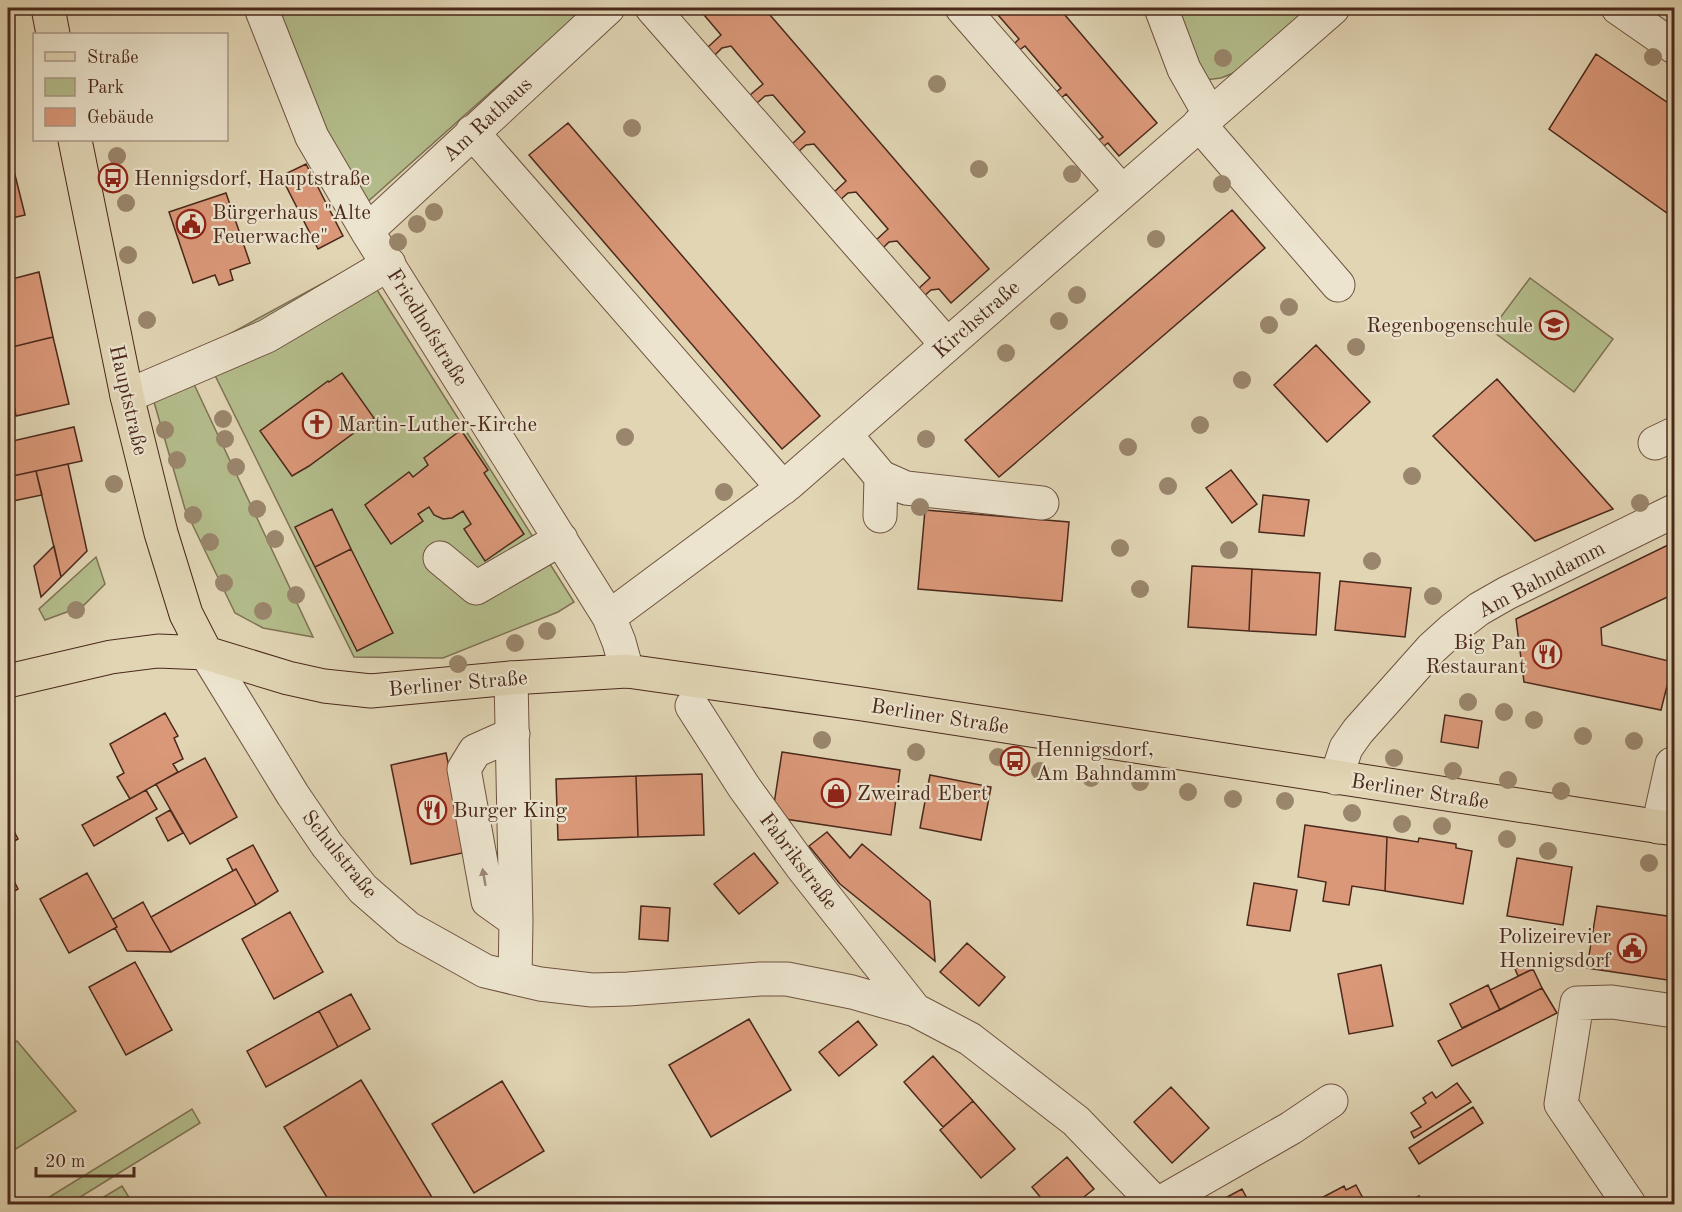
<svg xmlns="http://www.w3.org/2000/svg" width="1682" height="1212" viewBox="0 0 1682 1212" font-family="'Old Standard TT',serif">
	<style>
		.green { fill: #b4bd8c; stroke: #7f7254; stroke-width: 1.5 }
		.building { fill: #da9879; stroke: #4a281b; stroke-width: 1.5 }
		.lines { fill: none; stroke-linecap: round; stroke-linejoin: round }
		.minor-casing { stroke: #705341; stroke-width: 35 }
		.major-casing { stroke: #4a281b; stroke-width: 35 }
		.minor { stroke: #ece4ce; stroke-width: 33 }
		.major { stroke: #e1d5b4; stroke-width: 33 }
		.tree { fill: #9a866c }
		.oneway { fill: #9b8674 }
		.labels { text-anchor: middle; stroke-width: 4.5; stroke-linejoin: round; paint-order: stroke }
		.street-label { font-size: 21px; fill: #4a281b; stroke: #ece4ce }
		.poi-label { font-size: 21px; fill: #4a281b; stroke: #ece4ce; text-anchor: start }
	</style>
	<rect width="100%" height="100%" fill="#e1d5b4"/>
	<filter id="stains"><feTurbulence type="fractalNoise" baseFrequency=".00333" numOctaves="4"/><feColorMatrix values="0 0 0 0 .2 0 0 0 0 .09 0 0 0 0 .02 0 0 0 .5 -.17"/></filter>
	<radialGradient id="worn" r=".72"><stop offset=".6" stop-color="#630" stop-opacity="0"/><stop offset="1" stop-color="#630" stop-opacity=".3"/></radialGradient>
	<path class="green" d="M273 8H585L364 205 291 60Z
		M1168 8H1309L1236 72 1221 78 1205 80Z
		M360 263 574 602 558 612 443 658 354 657 202 349Z
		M1530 278 1613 339 1574 392 1491 330Z
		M192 380 313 637 263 628 235 613 185 509 154 402Z
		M96 557 105 584 83 606 45 620 39 609Z
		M17 1041 76 1111 8 1154V1047Z
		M192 1109 200 1123 69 1204H38Z
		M122 1186 133 1204H92Z"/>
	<path class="building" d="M701 8H764L989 269 951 303 939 289 931 290 923 297 917 290 930 278 897 241 889 242 882 249 875 241 888 229 856 192 848 193 840 200 833 193 846 181 814 144 806 145 798 152 792 144 805 132 773 95 765 96 757 103 750 95 763 84 731 46 722 48 715 55 708 47 721 35 699 9Z
		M992 8H1059L1157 123 1119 156 1108 143 1101 148 1096 142 1103 137 1066 94 1059 100 1054 94 1061 88 1025 46 1018 51 1013 45 1019 39Z
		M1596 54 1674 107V218L1549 129Z
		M568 123 820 416 782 449 529 155Z
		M306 164 343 236 318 249 281 176Z
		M14 171 25 215 8 219V172Z
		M226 193 250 263 230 270 233 280 219 285 215 275 193 283 169 212Z
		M1232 210 1265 248 999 477 965 440Z
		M39 272 53 337 8 348V280Z
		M53 337 69 404 16 416 8 376V348Z
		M1316 345 1370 402 1327 442 1274 385Z
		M342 373 374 418 309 466 292 476 260 431 328 381 329 382Z
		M1497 379 1613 509 1535 541 1433 436Z
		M74 427 82 461 8 477V442Z
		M461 430 488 470 484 473 524 534 485 561 464 529 471 524 463 511 452 518 443 519 434 515 429 507 418 514 423 521 391 544 365 505 409 472 413 477 428 465 424 458Z
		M68 464 87 551 61 577 36 471Z
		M1231 470 1257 504 1232 523 1206 488Z
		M36 471 42 495 8 502V477Z
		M1263 495 1309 500 1304 536 1259 532Z
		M332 509 351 549 315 567 295 527Z
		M925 510 1069 522 1062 601 918 589Z
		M1668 545 1674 557V594L1601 628 1602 645 1673 662 1661 710 1524 682 1516 619Z
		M54 546 61 577 41 597 34 566Z
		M351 549 393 633 357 651 315 567Z
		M1192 566 1252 569 1249 631 1188 627Z
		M1252 569 1320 573 1316 635 1249 631Z
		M1340 581 1411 588 1405 637 1335 630Z
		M165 713 178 736 174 738 183 759 173 764 178 772 130 799 117 777 124 773 110 744Z
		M1445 715 1482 721 1478 748 1441 742Z
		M782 752 900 770 891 835 772 817Z
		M446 753 467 852 411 864 391 765Z
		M205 758 237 817 190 844 156 784Z
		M702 774 704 835 638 837 636 776Z
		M930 775 991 787 981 840 920 828Z
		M636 776 638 837 558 840 556 779Z
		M146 790 157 809 94 846 82 825Z
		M170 810 183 833 168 841 156 818Z
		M8 820 18 839 8 845Z
		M1305 825 1387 837 1385 891 1352 886 1349 905 1323 901 1326 882 1298 877Z
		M827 832 850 858 862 844 930 901 935 961 840 884 809 846Z
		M1387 837 1418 842 1419 838 1456 844V848L1472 851 1463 904 1385 891Z
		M253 845 278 891 256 905 236 869 233 871 227 859Z
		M754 853 778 883 739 914 714 884Z
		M1517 858 1572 867 1563 925 1507 916Z
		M8 869 18 889 8 895Z
		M236 869 256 905 171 952 151 917Z
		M87 873 117 927 69 953 40 899Z
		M1254 883 1297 890 1290 931 1247 925Z
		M143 902 151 917 171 952 127 951 115 928 117 927 113 919Z
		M641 906 670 908 668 941 639 939Z
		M1597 906 1674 917V981L1587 968Z
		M290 912 323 972 274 999 242 939Z
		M967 943 1005 977 979 1006 940 972Z
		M1529 961 1533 969 1518 976 1515 969Z
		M135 962 172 1030 126 1055 89 987Z
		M1381 965 1393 1026 1349 1034 1338 974Z
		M1533 969 1542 988 1500 1010 1490 990Z
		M1488 985 1500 1010 1462 1028 1450 1004Z
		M1542 988 1557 1013 1452 1066 1438 1041Z
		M351 994 370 1029 338 1047 319 1011Z
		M319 1011 338 1047 266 1087 247 1051Z
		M749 1019 791 1090 711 1137 669 1065Z
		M858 1021 877 1045 839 1076 819 1052Z
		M933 1056 973 1101 943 1127 904 1082Z
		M361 1080 436 1204H331L284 1127Z
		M502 1081 544 1151 474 1193 432 1124Z
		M1457 1083 1471 1102 1414 1138 1411 1132 1421 1127 1411 1113 1426 1103 1423 1098 1432 1092 1436 1098Z
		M1171 1087 1209 1128 1172 1163 1134 1122Z
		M973 1101 1015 1149 981 1178 940 1130Z
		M1473 1107 1483 1123 1419 1164 1409 1148Z
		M1067 1157 1094 1189 1075 1204H1046L1032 1187Z
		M1356 1185 1366 1204H1310L1344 1186 1346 1190Z
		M1242 1189 1250 1204H1214Z
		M1419 1196 1424 1204H1402Z"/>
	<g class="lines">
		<g class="minor-casing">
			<path id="minor" d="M261 8 312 137 367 231 609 617 619 642 627 671
				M652 8 947 345
				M962 8 1122 192
				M1161 8 1184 69 1210 115
				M1618 8 1674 47
				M1199 124 1338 285
				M472 132 783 488
				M367 231 608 8
				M127 396 267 336 389 264
				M845 434 881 477 880 516
				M1655 443 1674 434
				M881 477 906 488 1042 503
				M440 558 476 588 561 539
				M609 617 788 484 1333 8
				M206 653 293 795 327 845 363 889 408 928 485 971 540 984 592 990 628 989 760 979H787L852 992 915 1010 970 1039 1076 1121 1156 1204
				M511 678 516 921 515 978
				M692 706 744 787 802 867 915 1010
				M513 734 475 751 464 769 488 901 516 921
				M1336 778 1346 748 1358 731 1432 648 1453 629 1479 609 1507 593 1674 511
				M1658 827 1672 764H1674
				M1158 1204 1291 1128 1331 1101
				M1629 1204 1561 1104 1577 1003 1612 1002 1674 1011"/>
		</g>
		<g class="major-casing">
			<path id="major" d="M48 8 53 34
				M75 140 127 396 161 533 186 614 206 653
				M8 681 111 657 158 651 206 653 288 678 324 686 371 691 511 678 627 671 862 704 1674 829"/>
		</g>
		<use href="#minor" class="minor"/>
		<use href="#major" class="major"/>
	</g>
	<g class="tree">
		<circle cx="1653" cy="57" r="9"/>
		<circle cx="1223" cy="58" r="9"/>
		<circle cx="937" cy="84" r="9"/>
		<circle cx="632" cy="128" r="9"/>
		<circle cx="117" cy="156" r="9"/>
		<circle cx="979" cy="169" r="9"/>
		<circle cx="1072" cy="174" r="9"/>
		<circle cx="1222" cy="184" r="9"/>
		<circle cx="126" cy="203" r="9"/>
		<circle cx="434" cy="212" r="9"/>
		<circle cx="417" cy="224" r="9"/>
		<circle cx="1156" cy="239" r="9"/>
		<circle cx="398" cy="242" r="9"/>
		<circle cx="128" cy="255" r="9"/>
		<circle cx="1077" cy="295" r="9"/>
		<circle cx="1289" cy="307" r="9"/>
		<circle cx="147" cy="320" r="9"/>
		<circle cx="1059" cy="321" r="9"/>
		<circle cx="1269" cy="325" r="9"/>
		<circle cx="1356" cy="347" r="9"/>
		<circle cx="1006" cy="353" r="9"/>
		<circle cx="1242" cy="380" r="9"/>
		<circle cx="223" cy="419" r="9"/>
		<circle cx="1200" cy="425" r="9"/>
		<circle cx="165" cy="430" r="9"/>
		<circle cx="625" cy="437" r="9"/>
		<circle cx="225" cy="439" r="9"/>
		<circle cx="926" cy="439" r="9"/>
		<circle cx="1128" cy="447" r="9"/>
		<circle cx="177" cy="460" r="9"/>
		<circle cx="236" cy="467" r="9"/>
		<circle cx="1412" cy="476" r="9"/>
		<circle cx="114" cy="484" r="9"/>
		<circle cx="1168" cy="486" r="9"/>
		<circle cx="724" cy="492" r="9"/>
		<circle cx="1640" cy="503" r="9"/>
		<circle cx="920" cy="507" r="9"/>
		<circle cx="257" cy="509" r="9"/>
		<circle cx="193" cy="515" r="9"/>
		<circle cx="275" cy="539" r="9"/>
		<circle cx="210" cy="542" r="9"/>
		<circle cx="1120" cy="548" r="9"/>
		<circle cx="1229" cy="550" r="9"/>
		<circle cx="1372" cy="561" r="9"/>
		<circle cx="224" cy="583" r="9"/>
		<circle cx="1140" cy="589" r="9"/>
		<circle cx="296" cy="595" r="9"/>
		<circle cx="1433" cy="596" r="9"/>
		<circle cx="76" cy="610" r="9"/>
		<circle cx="263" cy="611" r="9"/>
		<circle cx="547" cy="631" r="9"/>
		<circle cx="515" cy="643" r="9"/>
		<circle cx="458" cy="664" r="9"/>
		<circle cx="1468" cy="702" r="9"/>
		<circle cx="1504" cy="712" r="9"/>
		<circle cx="1534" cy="720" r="9"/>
		<circle cx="1583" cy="736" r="9"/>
		<circle cx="822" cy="740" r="9"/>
		<circle cx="1634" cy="741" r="9"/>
		<circle cx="916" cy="752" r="9"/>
		<circle cx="998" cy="757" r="9"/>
		<circle cx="1394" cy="758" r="9"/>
		<circle cx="1040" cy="771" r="9"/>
		<circle cx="1453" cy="771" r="9"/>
		<circle cx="1091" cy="778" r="9"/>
		<circle cx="1508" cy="780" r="9"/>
		<circle cx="1140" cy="782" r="9"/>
		<circle cx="1561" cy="791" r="9"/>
		<circle cx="1188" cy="792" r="9"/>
		<circle cx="1233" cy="799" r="9"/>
		<circle cx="1285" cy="801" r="9"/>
		<circle cx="1352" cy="813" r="9"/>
		<circle cx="1402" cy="824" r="9"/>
		<circle cx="1442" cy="826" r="9"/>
		<circle cx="1507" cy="839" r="9"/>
		<circle cx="1548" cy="851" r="9"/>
		<circle cx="1649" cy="863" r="9"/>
	</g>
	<defs><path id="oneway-solid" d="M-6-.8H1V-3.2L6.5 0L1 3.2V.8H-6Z" transform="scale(1.5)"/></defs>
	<use class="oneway" href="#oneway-solid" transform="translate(484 877) rotate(-100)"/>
	<defs>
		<g id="bus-ring" transform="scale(1.5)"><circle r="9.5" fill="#ece4ce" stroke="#8f2418" stroke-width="1.5"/><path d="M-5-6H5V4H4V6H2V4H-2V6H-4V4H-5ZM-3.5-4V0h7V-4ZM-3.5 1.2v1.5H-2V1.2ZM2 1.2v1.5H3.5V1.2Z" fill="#8f2418"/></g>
		<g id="civic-ring" transform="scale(1.5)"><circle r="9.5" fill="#ece4ce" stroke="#8f2418" stroke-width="1.5"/><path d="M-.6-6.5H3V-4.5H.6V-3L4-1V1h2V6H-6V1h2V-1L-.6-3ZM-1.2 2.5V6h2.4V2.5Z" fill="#8f2418"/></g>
		<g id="school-ring" transform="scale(1.5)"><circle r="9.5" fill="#ece4ce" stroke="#8f2418" stroke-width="1.5"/><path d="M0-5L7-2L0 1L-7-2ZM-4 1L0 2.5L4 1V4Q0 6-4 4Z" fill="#8f2418"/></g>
		<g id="church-ring" transform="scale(1.5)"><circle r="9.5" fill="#ece4ce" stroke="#8f2418" stroke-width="1.5"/><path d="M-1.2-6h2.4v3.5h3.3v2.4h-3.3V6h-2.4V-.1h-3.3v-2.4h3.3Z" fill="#8f2418"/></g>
		<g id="restaurant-ring" transform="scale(1.5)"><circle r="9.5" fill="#ece4ce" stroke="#8f2418" stroke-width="1.5"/><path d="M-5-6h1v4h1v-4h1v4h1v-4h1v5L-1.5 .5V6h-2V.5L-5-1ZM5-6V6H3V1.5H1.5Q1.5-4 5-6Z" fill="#8f2418"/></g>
		<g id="shop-ring" transform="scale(1.5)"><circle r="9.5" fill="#ece4ce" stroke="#8f2418" stroke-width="1.5"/><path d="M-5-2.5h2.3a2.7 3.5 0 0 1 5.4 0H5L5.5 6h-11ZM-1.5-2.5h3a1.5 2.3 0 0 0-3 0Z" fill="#8f2418"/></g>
	</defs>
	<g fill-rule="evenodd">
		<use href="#bus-ring" x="113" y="178"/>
		<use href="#civic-ring" x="191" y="224"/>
		<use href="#school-ring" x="1554" y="325"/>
		<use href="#church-ring" x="317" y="424"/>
		<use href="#restaurant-ring" x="1547" y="654"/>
		<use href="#bus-ring" x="1015" y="761"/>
		<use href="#shop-ring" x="836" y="793"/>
		<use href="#restaurant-ring" x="432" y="810"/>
		<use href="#civic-ring" x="1632" y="948"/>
	</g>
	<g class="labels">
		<g class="street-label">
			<text transform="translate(487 119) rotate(-43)" y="7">Am Rathaus</text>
			<text transform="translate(976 319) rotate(-41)" y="7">Kirchstraße</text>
			<text transform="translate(428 327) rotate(58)" y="7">Friedhofstraße</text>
			<text transform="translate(129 400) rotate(77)" y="7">Hauptstraße</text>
			<text transform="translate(1541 579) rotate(-28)" y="7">Am Bahndamm</text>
			<text transform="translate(458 683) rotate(-5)" y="7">Berliner Straße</text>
			<text transform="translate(940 716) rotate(9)" y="7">Berliner Straße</text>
			<text transform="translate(1420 791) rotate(9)" y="7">Berliner Straße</text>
			<text transform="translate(340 854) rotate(51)" y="7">Schulstraße</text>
			<text transform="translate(799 861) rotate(53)" y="7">Fabrikstraße</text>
		</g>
		<g class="poi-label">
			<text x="134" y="185">Hennigsdorf, Hauptstraße</text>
			<text x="212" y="219">Bürgerhaus "Alte<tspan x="212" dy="24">Feuerwache"</tspan></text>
			<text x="1533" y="332" text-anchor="end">Regenbogenschule</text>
			<text x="338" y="431">Martin-Luther-Kirche</text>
			<text x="1526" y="649" text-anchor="end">Big Pan<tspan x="1526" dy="24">Restaurant</tspan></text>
			<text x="1036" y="756">Hennigsdorf,<tspan x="1036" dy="24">Am Bahndamm</tspan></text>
			<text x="857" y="800">Zweirad Ebert</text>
			<text x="453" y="817">Burger King</text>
			<text x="1611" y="943" text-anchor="end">Polizeirevier<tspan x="1611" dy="24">Hennigsdorf</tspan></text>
		</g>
	</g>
	<rect width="1682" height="1212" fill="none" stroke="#e1d5b4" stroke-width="30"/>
	<rect x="9" y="9" width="1664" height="1194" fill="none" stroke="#4a281b" stroke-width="3"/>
	<rect x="15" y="15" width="1652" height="1182" fill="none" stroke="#4a281b" stroke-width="1.5"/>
	<rect x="33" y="33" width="195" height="108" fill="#ece4ce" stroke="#ab9986" stroke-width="1.5"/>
	<rect x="45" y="52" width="30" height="9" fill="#e1d5b4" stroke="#ab9986" stroke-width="1.5"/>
	<text x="87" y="63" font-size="18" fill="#4a281b">Straße</text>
	<rect x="45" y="78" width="30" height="18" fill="#b4bd8c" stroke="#ab9986" stroke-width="1.5"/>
	<text x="87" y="93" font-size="18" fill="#4a281b">Park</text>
	<rect x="45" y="108" width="30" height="18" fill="#da9879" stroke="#ab9986" stroke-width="1.5"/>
	<text x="87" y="123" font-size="18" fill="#4a281b">Gebäude</text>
	<path d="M36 1167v9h98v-9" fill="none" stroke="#4a281b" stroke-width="3"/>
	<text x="45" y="1167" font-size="18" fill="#4a281b" stroke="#ece4ce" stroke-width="4.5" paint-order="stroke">20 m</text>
	<rect width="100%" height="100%" filter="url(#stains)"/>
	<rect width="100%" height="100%" fill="url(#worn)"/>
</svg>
